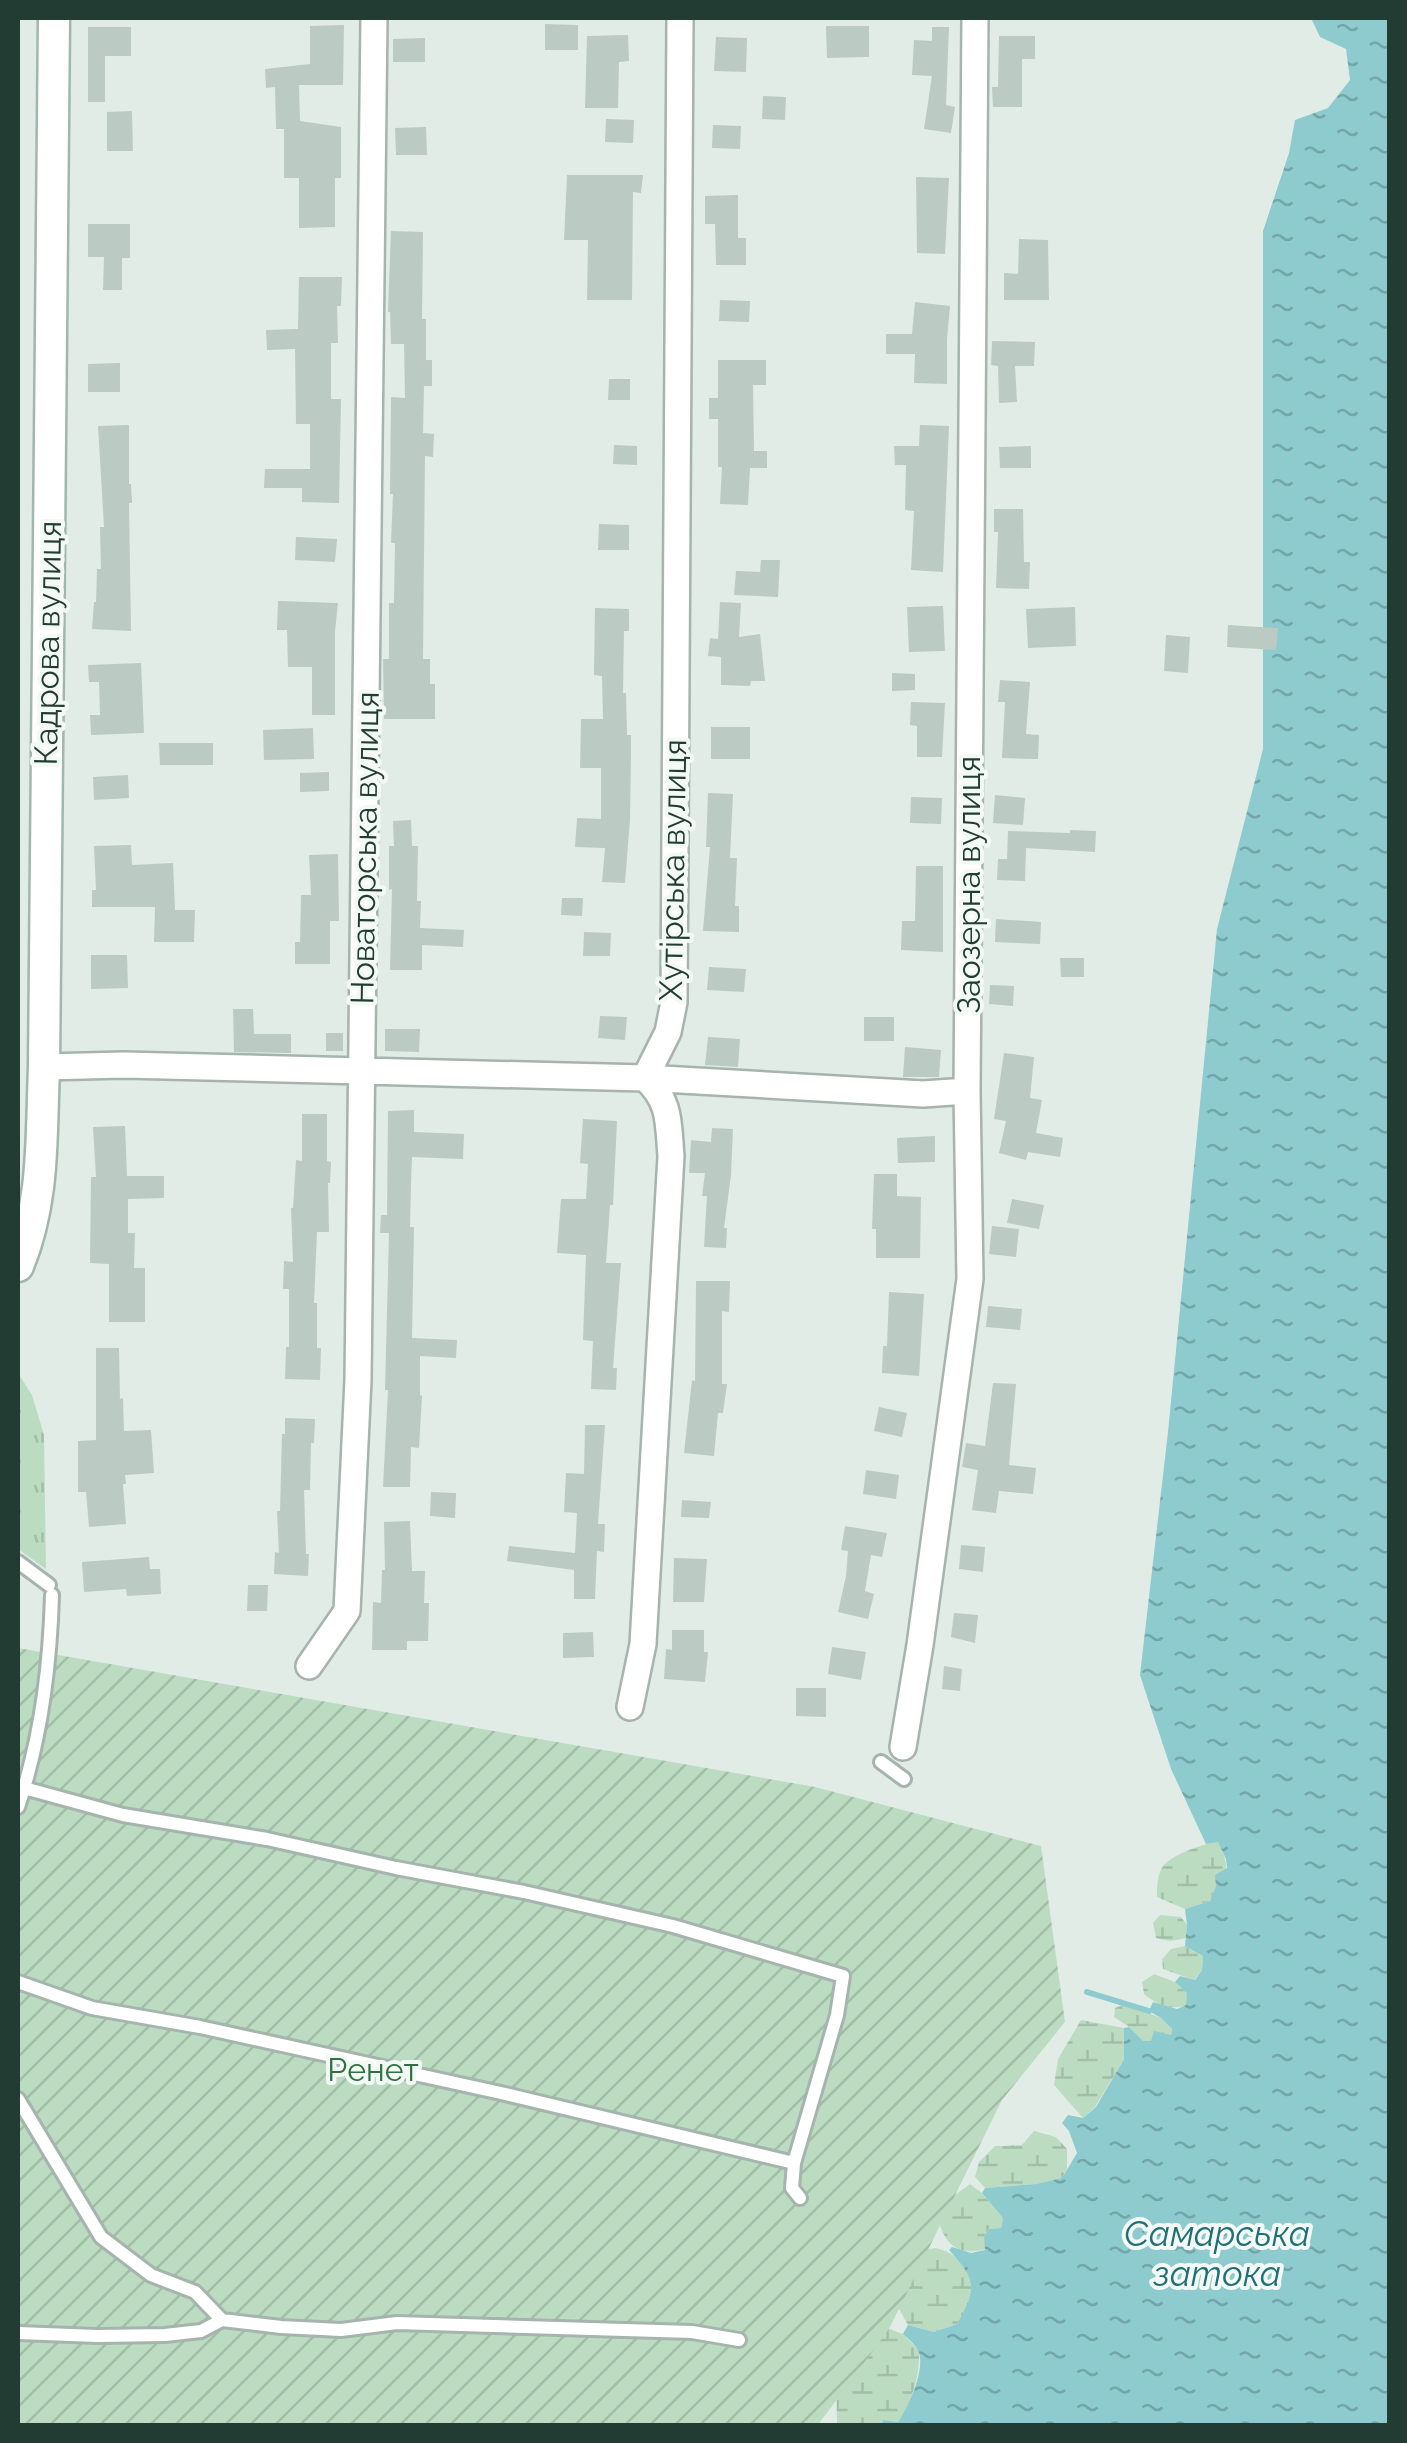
<svg xmlns="http://www.w3.org/2000/svg" width="1407" height="2443" viewBox="0 0 1407 2443" font-family="Raleway,sans-serif">
	<style>
		.grass { fill: url(#grass-tufts) }
		.wetland { fill: url(#wetland-marsh) }
		.garden { fill: url(#garden-furrows) }
		.water { fill: url(#water-ripples) }
		.lines { fill: none; stroke-linecap: round; stroke-linejoin: round }
		.stream { stroke: #8dcbcf; stroke-width: 6 }
		.building { fill: #bbcac2 }
		.lane-casing { stroke: #a5b4ad; stroke-width: 18 }
		.street-casing { stroke: #a5b4ad; stroke-width: 30 }
		.secondary-casing { stroke: #a1b7ad; stroke-width: 35 }
		.lane { stroke: #fff; stroke-width: 12 }
		.street { stroke: #fff; stroke-width: 25 }
		.secondary { stroke: #fff; stroke-width: 30 }
		.labels { text-anchor: middle; stroke-width: 8; stroke-linejoin: round; paint-order: stroke }
		.street-label { font-size: 32px; fill: #233c33; stroke: #f3f9f5 }
		.park-label { font-size: 32px; fill: #2f7242; stroke: #f3f9f5 }
		.water-label { font-size: 35px; font-style: italic; fill: #1f7076; stroke: #f3f9f5 }
	</style>
	<defs>
		<pattern id="grass-tufts" width="24" height="20" patternUnits="userSpaceOnUse" patternTransform="scale(2.5)"><rect width="24" height="20" fill="#bcdcc2"/><path d="M3 7l-1-3M5 7V3M7 7l1-3M15 17l-1-3M17 17v-4M19 17l1-3" fill="none" stroke="#a1bea7"/></pattern>
		<pattern id="wetland-marsh" width="20" height="14" patternUnits="userSpaceOnUse" patternTransform="scale(2.5)"><rect width="20" height="14" fill="#bcdcc2"/><path d="M1 5h8M5 5V1M11 12h8M15 12V8" fill="none" stroke="#a1bea7"/></pattern>
		<pattern id="garden-furrows" width="10" height="10" patternUnits="userSpaceOnUse" patternTransform="scale(2.5)"><rect width="10" height="10" fill="#bcdcc2"/><path d="M-1 1l2-2M0 10L10 0M9 11l2-2" fill="none" stroke="#a1bea7"/></pattern>
		<pattern id="water-ripples" width="26" height="14" patternUnits="userSpaceOnUse" patternTransform="scale(2.5)"><rect width="26" height="14" fill="#8dcbcf"/><path d="M2 4q2-2 4 0t4 0M15 11q2-2 4 0t4 0" fill="none" stroke="#73a6a9"/></pattern>
	</defs>
	<rect width="100%" height="100%" fill="#e2ece7"/>
	<path class="grass" d="M18 1373 32 1395 44 1435 46 1569 18 1549Z"/>
	<path class="wetland" d="M1218 1841C1234 1875 1223 1870 1210 1901L1185 1909 1157 1897C1157 1887 1157 1873 1164 1865 1173 1854 1204 1844 1218 1841Z
		M1160 1915 1181 1917 1187 1925 1186 1938 1170 1941 1156 1938 1153 1923Z
		M1185 1946 1203 1956 1202 1970 1194 1980 1163 1969 1162 1959 1171 1949Z
		M1154 1974 1175 1982 1188 1993 1186 2005C1172 2011 1156 2004 1144 1994L1142 1982Z
		M1126 2004 1161 2018 1172 2029 1171 2035 1151 2041H1142L1129 2027 1114 2017 1115 2008Z
		M1081 2020 1124 2028V2059L1095 2107 1083 2118 1054 2085 1058 2059Z
		M1034 2131 1056 2137 1067 2149V2169L1062 2178 1036 2184 985 2188 975 2177 979 2162 995 2146 1022 2145Z
		M970 2184 982 2193 1003 2218 1001 2228 989 2229 984 2237 986 2249C958 2256 946 2246 938 2220L948 2200Z
		M935 2248C958 2252 973 2271 972 2295 971 2305 962 2316 957 2324L934 2332 908 2325 893 2298 915 2251Z
		M874 2323 903 2334 919 2351C920 2377 912 2401 898 2422L883 2420 880 2425H837L836 2363Z"/>
	<path class="garden" d="M18 1648 815 1787 1041 1846 1065 2022 1002 2100 889 2329 818 2425H18Z"/>
	<path class="water" d="M1311 18H1389V2425L880 2426 883 2420 898 2422C908 2407 925 2371 919 2353 917 2346 908 2339 903 2334L908 2325 934 2332 957 2324C977 2289 977 2280 949 2250L952 2247 971 2253 985 2250 984 2237 989 2229 1001 2228 1003 2218 982 2193 985 2188 1036 2184 1062 2178 1077 2153 1069 2131 1062 2123 1068 2115 1083 2118 1096 2107 1124 2059V2028L1129 2027 1143 2041H1151L1154 2031 1171 2035 1172 2029 1161 2018 1149 2011 1153 2002 1177 2009 1186 2005 1187 1993 1175 1982 1180 1976 1195 1980 1202 1970 1203 1956 1185 1946 1187 1925 1185 1909 1210 1901 1216 1886 1215 1875 1227 1868 1226 1859 1218 1842 1206 1844 1171 1769 1140 1675 1168 1432 1217 929 1263 749V231L1289 153 1295 120 1328 108 1350 80 1346 49 1320 37Z"/>
	<g class="lines">
		<path class="stream" d="M1087 1992 1149 2011"/>
	</g>
	<path class="building" d="M545 24 578 25V50H545Z
		M344 25 343 85H299L300 121 341 127V178H335V227L299 228V178H284V129H276L275 87 266 88 265 69 310 64V26Z
		M826 26H869V57L827 58Z
		M88 27H131V56H105V102H88Z
		M932 27H949L946 105 955 107 951 133 924 129 932 76 912 75 914 40 932 41Z
		M628 35 629 61 619 62 618 108H585L587 36Z
		M999 36H1035V59H1022V107H993L992 87H998Z
		M716 37 747 38 746 72 714 71Z
		M425 38V62H393V39Z
		M763 96 786 97 785 120 762 119Z
		M132 111 133 151H107V112Z
		M606 119 634 120 633 143 605 142Z
		M713 125 741 126 740 149 712 148Z
		M426 127 427 155H396L395 128Z
		M567 175H643L641 193 633 192 632 300H587L588 240H564Z
		M916 177 949 178 945 254 917 253Z
		M738 195V238H746V265H716L715 224H705V196Z
		M88 224H130V258H122V290H103L104 257H88Z
		M391 231 423 232 422 319H426V360H432V386H424L423 433 434 434 433 457 425 456 423 659H430V684H435V719H384L383 659H389V603H394L395 543H391L393 494H390L391 397 405 398 404 344H391L390 312H388Z
		M1019 239 1048 240 1049 300H1004V273L1018 274Z
		M299 277H342L341 306H337L338 343H331V399H341L339 503 302 502V488H264L265 469H310V424H296L295 349 267 350 266 330 298 329Z
		M720 300 750 301 749 322 719 321Z
		M915 302 950 306 947 339V384L914 383 915 354H886V334H912Z
		M992 341 1035 342 1034 366H1015L1017 402 999 403 998 366 991 365Z
		M718 360H766V385H753L754 451H767V468H750L748 505 720 504 722 467H718V419H709V398H718Z
		M120 363V392H88V364Z
		M609 379H630V400H608Z
		M129 425V484H131L132 503H129L131 631 92 629 94 602H96L97 569H101L100 527H104L98 426Z
		M920 425 949 426 943 572 911 570 914 511 905 510 906 465H895L894 446H919Z
		M614 445 637 446V465L613 464Z
		M1031 446V468H1000L999 447Z
		M994 509H1023L1024 562H1030L1029 589 996 588 998 532H994Z
		M599 524 629 525V550H598Z
		M296 537 337 539 335 562 295 560Z
		M761 560H780L778 597 734 595 736 571 760 572Z
		M278 601 338 603 335 631V715H312V667H288L287 630H277Z
		M720 602 741 603 739 637 760 634 765 681H751L750 686 721 685V657L708 656 710 638 718 639Z
		M943 606 945 651 909 652 907 607Z
		M1075 607 1076 646 1028 648 1026 609Z
		M595 608 629 609V631H624L623 693H626L627 735H631V757L630 820 625 883 602 882 605 848 575 847 577 818 601 819V768H580L581 719H603L602 676 594 675Z
		M1228 625 1278 628 1276 650 1227 647Z
		M1166 635 1190 637 1188 673 1164 671Z
		M141 663 144 733 91 735 90 715H100L99 682H89L88 665Z
		M892 673 915 674V690L892 691Z
		M1000 680 1030 682 1026 734 1039 735 1038 759 1002 758 1005 702H998Z
		M911 702 945 703 942 757H917V726L910 725Z
		M711 727H750V759H711Z
		M313 728 314 759 264 760 263 730Z
		M159 743H213V765H160Z
		M329 772V791L300 792V773Z
		M128 775 129 798 94 800 93 777Z
		M708 793 733 794 730 858H737L735 906H739V932L703 931 710 847H706Z
		M995 795 1025 798 1023 825 993 823Z
		M911 797 942 798 941 824 910 823Z
		M411 820 412 846H418L417 901H421L420 928 464 930 463 947 422 945V970H390L392 889 389 890V846H394L393 821Z
		M1070 830 1096 831 1095 852 1026 848 1025 881 997 880 998 859H1007L1008 831 1070 833Z
		M131 845 132 865 173 863 175 910H195L194 942H154L155 907H92V890H96L94 846Z
		M338 854 339 921H330V964H295V942H300L301 895H311L309 855Z
		M916 866H943V952L901 950 902 921H915Z
		M562 898H583L582 916 561 915Z
		M996 919 1041 922 1040 944 995 942Z
		M584 932 611 933 610 956H583Z
		M91 955H127L128 988 91 989Z
		M1060 958H1084V977H1061Z
		M709 967 746 969 744 992 707 990Z
		M990 985 1014 986 1013 1006 989 1004Z
		M233 1009H253L254 1034H291V1053L234 1052Z
		M600 1016 627 1017 625 1040 598 1038Z
		M864 1017H894V1041H864Z
		M385 1029H420L419 1052 385 1051Z
		M326 1033H343V1051H326Z
		M708 1037 740 1039 738 1067 705 1065Z
		M905 1047 941 1050 939 1077H903Z
		M1004 1053 1034 1057 1030 1098 1042 1100 1036 1133 1063 1138 1060 1157 1028 1152 1026 1160 999 1153 1006 1121 994 1119Z
		M414 1110V1132L464 1134 463 1159 412 1157 411 1184 410 1227H414L412 1338 457 1340 456 1358 420 1356V1395L422 1396 419 1448 411 1447 410 1487H383L388 1390H385L389 1233H380L381 1215H387L388 1111Z
		M302 1114H327V1161L331 1162 330 1183H328L329 1232H317L314 1303H317V1348H321L320 1380 285 1379 286 1347H289V1289H283L284 1261 293 1262 291 1208H293L296 1160 302 1161Z
		M583 1119 617 1121 613 1205H610L606 1263H621L613 1368H617L616 1390 591 1389 593 1341 583 1340 586 1255 557 1253 561 1199H586L588 1164 580 1163Z
		M125 1126 127 1176H164V1198L128 1199V1233H135L134 1268H145V1322H109V1264L90 1263 91 1177H96L93 1127Z
		M712 1128 733 1129 731 1175 724 1228H727L726 1248 704 1247 707 1196H702L705 1173H689L691 1140 711 1142Z
		M935 1136V1162L898 1163 897 1138Z
		M874 1174H897V1196L921 1197 920 1258H876V1229H872Z
		M1012 1199 1044 1205 1039 1229 1007 1223Z
		M992 1226 1019 1229 1016 1257 989 1254Z
		M696 1281H730L729 1312 722 1311V1384H727L723 1413H718L714 1456 684 1453 692 1380 695 1381Z
		M889 1292 924 1294 919 1376 882 1373 883 1346H887Z
		M988 1306 1022 1309 1020 1330 986 1327Z
		M96 1348H119L120 1399 123 1398 124 1431 151 1430 154 1473 125 1475 126 1484H123L126 1524 89 1527 86 1492H78V1441L96 1440Z
		M993 1383 1016 1384 1009 1465 1036 1468 1033 1494 999 1491 996 1513 972 1510 978 1470 962 1467 966 1443 985 1446Z
		M879 1407 907 1413 902 1437 874 1431Z
		M285 1418 315 1419 314 1443H311L310 1490H304L306 1554H309L308 1576 274 1574 275 1552 279 1553 277 1511H280L282 1434H285Z
		M585 1425H605L598 1524H605L604 1552 597 1551 595 1599H574V1570L507 1561 509 1546 575 1553 577 1513 564 1512 566 1473 584 1474Z
		M866 1470 899 1475 896 1499 863 1494Z
		M431 1492 456 1493 455 1518 430 1516Z
		M682 1500 711 1502 709 1518 681 1517Z
		M410 1521 412 1571H425L424 1603H429L428 1641H407V1650H372L373 1602 381 1603 382 1570H385L384 1522Z
		M845 1526 887 1533 882 1557 871 1555 865 1591 874 1594 868 1619 838 1612 846 1576 848 1551 841 1550Z
		M961 1545 985 1547 983 1572 959 1569Z
		M149 1557 150 1569H160L161 1594 127 1596 126 1589 84 1592 82 1562Z
		M674 1558 707 1559 704 1602H673Z
		M248 1585H268L267 1611H247Z
		M954 1613 978 1615 975 1643 951 1637Z
		M672 1630H704V1652H708L705 1682 664 1679 666 1649 672 1650Z
		M593 1632 594 1657 563 1658V1633Z
		M832 1647 866 1652 861 1680 828 1674Z
		M944 1666 962 1669 960 1691 942 1689Z
		M796 1688H826V1717L796 1716Z"/>
	<g class="lines">
		<g class="lane-casing">
			<path id="lane" d="M18 1562 49 1585
				M881 1762 904 1779
				M24 1788 123 1815 267 1839 396 1868 524 1892 673 1926 843 1976 837 2015 794 2163 792 2188 800 2198
				M18 1807C41 1739 50 1667 52 1595
				M18 1982 92 2008 200 2027 501 2093 794 2163
				M18 2099 101 2237 151 2275 195 2292 222 2320 281 2327 341 2330 397 2323 692 2332 739 2340
				M18 2333 97 2336 165 2335 201 2331 222 2320"/>
		</g>
		<g class="street-casing">
			<path id="street" d="M44 1067 124 1065 645 1078 923 1094 967 1091
				M309 1666 347 1611 358 1380 374 18
				M630 1707 643 1644 671 1156C668 1122 671 1102 645 1078L668 1032 674 1002 680 18
				M903 1747 920 1645 970 1279 967 1091 975 18"/>
		</g>
		<g class="secondary-casing">
			<path id="secondary" d="M18 1266C45 1201 41 1136 44 1067L54 18"/>
		</g>
		<use href="#lane" class="lane"/>
		<use href="#street" class="street"/>
		<use href="#secondary" class="secondary"/>
	</g>
	<g class="labels">
		<g class="street-label">
			<text transform="translate(48 643) rotate(-89)" y="11">Кадрова вулиця</text>
			<text transform="translate(365 848) rotate(-89)" y="11">Новаторська вулиця</text>
			<text transform="translate(673 870) rotate(-89)" y="11">Хутірська вулиця</text>
			<text transform="translate(969 885) rotate(-90)" y="11">Заозерна вулиця</text>
		</g>
		<g class="park-label">
			<text x="373" y="2081">Ренет</text>
		</g>
		<g class="water-label">
			<text x="1217" y="2246">Самарська<tspan x="1217" dy="40">затока</tspan></text>
		</g>
	</g>
	<rect width="1407" height="2443" fill="none" stroke="#233c33" stroke-width="40"/>
</svg>
